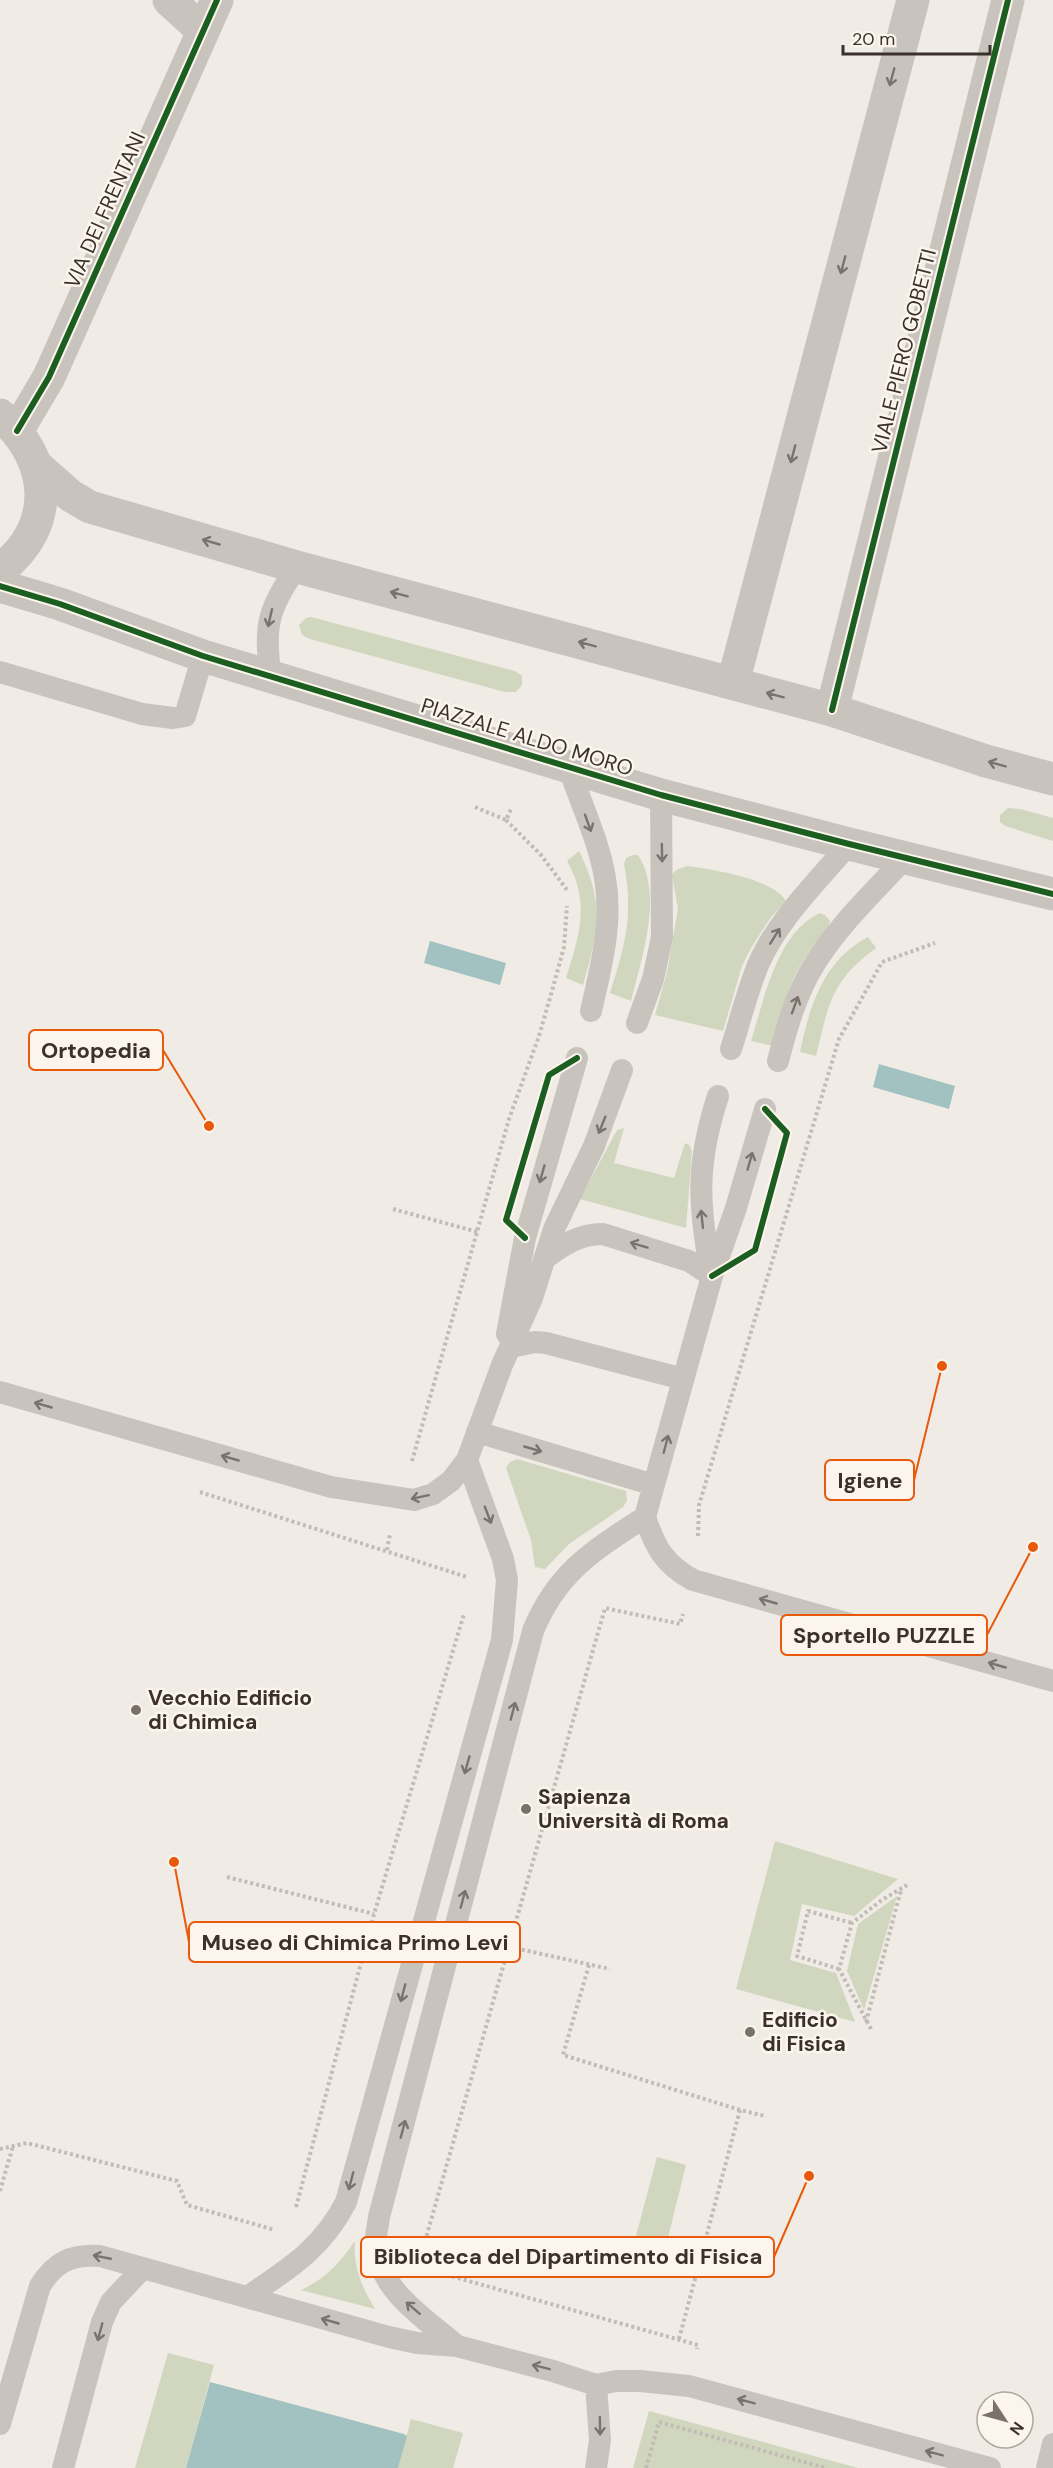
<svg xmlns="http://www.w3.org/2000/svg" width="1053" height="2468" viewBox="0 0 1053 2468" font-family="'DM Sans',sans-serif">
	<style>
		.green { fill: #d1d6bf }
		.water { fill: #a1c2c1 }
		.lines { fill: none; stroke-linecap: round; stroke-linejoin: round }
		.path { stroke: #c2bbb6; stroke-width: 4; stroke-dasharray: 3 3; stroke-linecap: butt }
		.service { stroke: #c9c3be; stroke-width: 22 }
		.minor { stroke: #c9c3be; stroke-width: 33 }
		.cycleway-casing { stroke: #fbf5ee; stroke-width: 10 }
		.cycleway { stroke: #1b5e20; stroke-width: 6 }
		.oneway { stroke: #7b726d }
		.poi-dot { fill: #7a716c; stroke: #fbf5ee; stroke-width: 2 }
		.labels { text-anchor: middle; stroke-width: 5; stroke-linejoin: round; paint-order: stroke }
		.street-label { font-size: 21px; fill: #3b302b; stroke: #fbf5ee }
		.poi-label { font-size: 21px; font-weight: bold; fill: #3b302b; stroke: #fbf5ee; text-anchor: start }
		.leader { fill: none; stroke: #e8590c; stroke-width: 2 }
		.callout-dot { fill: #e8590c; stroke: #fbf5ee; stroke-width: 2 }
		.callout { fill: #fbf5ee; stroke: #e8590c; stroke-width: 2 }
		.callout-label { font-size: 22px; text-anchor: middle; font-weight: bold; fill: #3b302b }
	</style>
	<rect width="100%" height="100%" fill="#f0ebe5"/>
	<path class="green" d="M311 617 515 671 522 676V685L516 692H505L310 639 302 635 299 625 306 618Z
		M1008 808 1020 809 1053 818V841L1005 826 1000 822V815Z
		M579 851C605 905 599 929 583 985L566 978C579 936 591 903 567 861Z
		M633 855H638C664 894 641 960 631 1001L610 993C625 945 634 916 624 864L626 858Z
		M687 866C711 869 774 879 786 901L771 917 751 948 742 966 723 1031 655 1015 667 972 678 909 672 875 676 870Z
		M820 913 825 915 830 921 828 928C792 969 786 993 774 1046L751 1041C764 1000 777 932 820 913Z
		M868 937 876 948C830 982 829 1004 816 1056L800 1052C810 1005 823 961 868 937Z
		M624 1128 614 1163 674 1178 685 1143 689 1145 692 1151 686 1228 580 1199 617 1130Z
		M517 1459 626 1491 627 1501 623 1507 569 1544 545 1569 535 1567 531 1540 506 1468 510 1462Z
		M775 1841 898 1879 854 1916 802 1904 790 1960 836 1973 855 2022 736 1989Z
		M897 1896 864 2010 847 1971 858 1924Z
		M657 2157 686 2165 659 2274 628 2266Z
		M355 2241C353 2268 362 2287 375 2309L301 2290C325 2279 340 2263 355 2241Z
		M168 2353 214 2365 186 2468H135Z
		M649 2411 858 2468H633Z
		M411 2419 463 2433 453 2468H398Z"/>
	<path class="water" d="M430 941 506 963 500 985 424 963Z
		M879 1064 955 1086 949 1109 873 1087Z
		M210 2382 404 2434 407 2436 398 2468H186Z"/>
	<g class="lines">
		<path class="path" d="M475 807 506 820 511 809
			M506 820 541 855 567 890
			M393 1209 478 1232
			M412 1461 509 1119 539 1036 552 991 564 947 567 906
			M200 1492 467 1577
			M698 1536 699 1505 839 1039 882 962 935 943
			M387 1550 390 1534
			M227 1877 374 1914
			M510 1947 610 1969
			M589 1965 563 2055 740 2110
			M839 1969 797 1956 808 1911 852 1923
			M866 2022 901 1890
			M871 2029 839 1969 852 1923 882 1900 907 1885
			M0 2149 27 2143 177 2181 187 2205 275 2230
			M0 2191 13 2146
			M296 2207 374 1914 464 1614
			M420 2259 605 1608 680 1624 683 1614
			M429 2270 698 2345 697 2349
			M679 2339 740 2110 765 2116
			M646 2468 659 2422 826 2468"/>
		<path class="service" d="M0 672 142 714 173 718 185 716 203 656
			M271 677C263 628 268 608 297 567
			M569 768C581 804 599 841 605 878 613 923 601 967 591 1011
			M637 1023 653 979 662 937 661 795
			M731 1049C740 1021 747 992 758 965 778 919 817 882 849 844
			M778 1061C786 1030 795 998 811 970 835 928 873 893 906 857
			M765 1109 736 1208 712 1276 645 1517C655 1547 664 1564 693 1580L1053 1681
			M544 1259C563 1245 579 1234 603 1234L689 1261 712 1276
			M711 1275C699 1203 695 1167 718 1096
			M507 1334 525 1238 577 1058
			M511 1347 535 1342 546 1343 683 1379
			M0 1392 331 1487 414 1500 433 1494 451 1481 467 1460 502 1365 532 1298 554 1229 594 1146 622 1070
			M477 1432 654 1485
			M247 2297C288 2269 322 2249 346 2202L502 1640 507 1580 503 1559 467 1460
			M457 2346C425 2318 379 2291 376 2245 375 2236 378 2226 379 2217L533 1631C557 1572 594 1550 645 1517
			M0 2424 40 2286C55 2262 71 2254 100 2256L389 2337 417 2343 457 2346 553 2371 596 2385 616 2381H640L689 2386 990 2468
			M63 2468 102 2322 111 2302 143 2268
			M596 2468 600 2440 596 2385
			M1047 2468 1053 2444"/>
		<path class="minor" d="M169 0 203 31
			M0 415C52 460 57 526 0 570
			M17 431 49 377 217 0
			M37 466 71 496 90 507 297 567 832 710 986 761 1053 779
			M0 586 60 604 203 656 661 795 849 844 1053 894
			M733 683 913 0
			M832 710 1008 0"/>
		<g class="cycleway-casing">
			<path id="cycleway" d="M17 431 49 377 217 0
				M0 586 60 604 203 656 661 795 849 844 1053 894
				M832 710 1008 0
				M525 1238 506 1220 549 1075 577 1058
				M712 1276 755 1250 787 1133 765 1109"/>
		</g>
		<use href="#cycleway" class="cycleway"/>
	</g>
	<defs><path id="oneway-shaft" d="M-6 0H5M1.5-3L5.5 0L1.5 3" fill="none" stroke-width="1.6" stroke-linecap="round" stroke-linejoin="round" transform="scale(1.5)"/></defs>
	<g class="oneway">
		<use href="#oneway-shaft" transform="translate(892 77) rotate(105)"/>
		<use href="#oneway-shaft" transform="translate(843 265) rotate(105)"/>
		<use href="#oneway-shaft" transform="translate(793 454) rotate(105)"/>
		<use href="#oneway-shaft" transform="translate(211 542) rotate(-164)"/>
		<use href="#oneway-shaft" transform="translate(399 594) rotate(-165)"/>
		<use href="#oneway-shaft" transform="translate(270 618) rotate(103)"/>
		<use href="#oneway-shaft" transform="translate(587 644) rotate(-165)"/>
		<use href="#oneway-shaft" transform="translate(775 695) rotate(-165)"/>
		<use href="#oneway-shaft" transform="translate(997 764) rotate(-165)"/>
		<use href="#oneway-shaft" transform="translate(588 823) rotate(70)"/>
		<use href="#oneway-shaft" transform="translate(662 853) rotate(89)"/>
		<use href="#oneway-shaft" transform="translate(775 936) rotate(-58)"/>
		<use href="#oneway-shaft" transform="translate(795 1005) rotate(-70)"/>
		<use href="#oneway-shaft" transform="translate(602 1125) rotate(112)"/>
		<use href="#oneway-shaft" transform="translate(750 1161) rotate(-74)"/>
		<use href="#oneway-shaft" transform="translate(542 1174) rotate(106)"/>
		<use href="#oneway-shaft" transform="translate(702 1219) rotate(-96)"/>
		<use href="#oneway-shaft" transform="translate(639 1245) rotate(-163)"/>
		<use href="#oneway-shaft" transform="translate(43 1405) rotate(-164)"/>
		<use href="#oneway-shaft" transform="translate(666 1444) rotate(-75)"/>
		<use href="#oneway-shaft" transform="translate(533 1449) rotate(16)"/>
		<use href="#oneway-shaft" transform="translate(230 1458) rotate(-164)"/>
		<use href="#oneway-shaft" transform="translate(420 1497) rotate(168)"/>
		<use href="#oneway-shaft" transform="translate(488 1515) rotate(69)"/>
		<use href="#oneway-shaft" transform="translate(768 1601) rotate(-164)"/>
		<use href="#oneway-shaft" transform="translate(997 1665) rotate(-164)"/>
		<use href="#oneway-shaft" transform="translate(513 1711) rotate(-75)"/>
		<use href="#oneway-shaft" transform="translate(467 1765) rotate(106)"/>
		<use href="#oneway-shaft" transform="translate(463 1899) rotate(-75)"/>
		<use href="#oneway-shaft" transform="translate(403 1993) rotate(105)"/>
		<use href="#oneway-shaft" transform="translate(403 2129) rotate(-75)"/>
		<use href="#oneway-shaft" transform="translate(351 2181) rotate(105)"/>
		<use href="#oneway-shaft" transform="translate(102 2257) rotate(-169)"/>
		<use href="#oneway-shaft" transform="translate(413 2308) rotate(-139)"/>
		<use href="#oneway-shaft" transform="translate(330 2321) rotate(-164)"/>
		<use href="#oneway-shaft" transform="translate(100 2332) rotate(105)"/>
		<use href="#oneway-shaft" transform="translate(541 2367) rotate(-166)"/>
		<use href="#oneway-shaft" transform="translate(746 2401) rotate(-165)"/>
		<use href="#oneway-shaft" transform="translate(600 2426) rotate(89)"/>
		<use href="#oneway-shaft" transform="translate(934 2453) rotate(-165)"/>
	</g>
	<g class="poi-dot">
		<circle cx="136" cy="1710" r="6"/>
		<circle cx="526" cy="1809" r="6"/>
		<circle cx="750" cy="2032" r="6"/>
	</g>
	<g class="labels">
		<g class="street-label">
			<text transform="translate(105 210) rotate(-66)" y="7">VIA DEI FRENTANI</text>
			<text transform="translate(904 351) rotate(-76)" y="7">VIALE PIERO GOBETTI</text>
			<text transform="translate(527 737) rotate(17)" y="7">PIAZZALE ALDO MORO</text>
		</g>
		<g class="poi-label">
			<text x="148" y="1705">Vecchio Edificio<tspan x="148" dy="24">di Chimica</tspan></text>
			<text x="538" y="1804">Sapienza<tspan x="538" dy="24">Università di Roma</tspan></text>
			<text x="762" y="2027">Edificio<tspan x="762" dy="24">di Fisica</tspan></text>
		</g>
	</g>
	<path class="leader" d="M209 1126L163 1050M942 1366L914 1480M1033 1547L987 1635M174 1862L189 1942M809 2176L774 2257"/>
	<g class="callout-dot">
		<circle cx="209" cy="1126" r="6"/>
		<circle cx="942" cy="1366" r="6"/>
		<circle cx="1033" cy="1547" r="6"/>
		<circle cx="174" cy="1862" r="6"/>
		<circle cx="809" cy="2176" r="6"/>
	</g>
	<g class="callout">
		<rect x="29" y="1030" width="134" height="40" rx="6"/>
		<rect x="825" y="1460" width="89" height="40" rx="6"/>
		<rect x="781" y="1615" width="206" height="40" rx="6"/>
		<rect x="189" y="1922" width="331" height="40" rx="6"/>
		<rect x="361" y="2237" width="413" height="40" rx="6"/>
	</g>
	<g class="callout-label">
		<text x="96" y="1058">Ortopedia</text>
		<text x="870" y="1488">Igiene</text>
		<text x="884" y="1643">Sportello PUZZLE</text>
		<text x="355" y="1950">Museo di Chimica Primo Levi</text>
		<text x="568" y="2264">Biblioteca del Dipartimento di Fisica</text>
	</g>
	<g transform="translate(1005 2420) rotate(126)"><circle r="28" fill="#fbf5ee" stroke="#aea6a0" stroke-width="1.5"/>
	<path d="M0-4.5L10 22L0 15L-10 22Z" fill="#7a716c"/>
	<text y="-9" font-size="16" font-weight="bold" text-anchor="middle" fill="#3b302b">N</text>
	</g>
	<path d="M843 45v9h147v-9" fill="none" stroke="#3b302b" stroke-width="3"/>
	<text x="852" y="45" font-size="18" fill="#3b302b" stroke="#fbf5ee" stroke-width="4.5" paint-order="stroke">20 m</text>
</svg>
